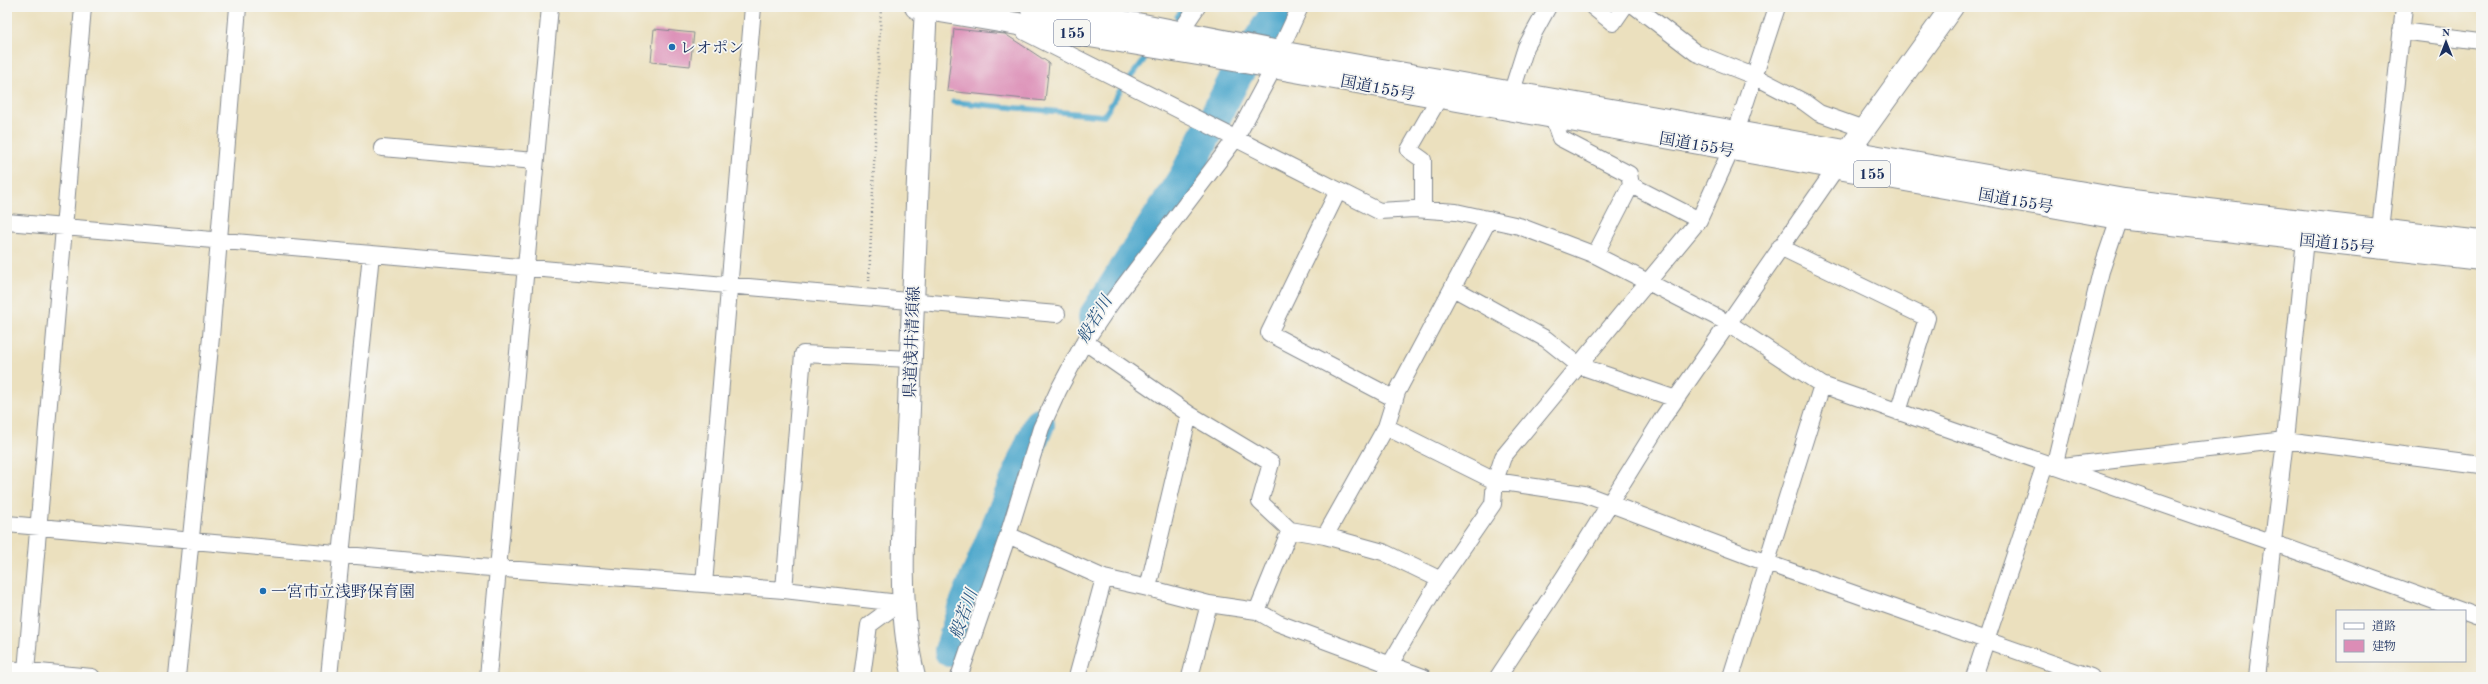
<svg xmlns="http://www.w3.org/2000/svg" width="2488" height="684" viewBox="0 0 2488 684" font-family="'Old Standard TT','Noto Serif JP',serif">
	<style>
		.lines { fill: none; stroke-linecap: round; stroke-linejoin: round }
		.stream { stroke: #4fa8cc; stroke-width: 5.5 }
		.river { stroke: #4fa8cc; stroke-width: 32 }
		.building { fill: #dc8db6 }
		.street-casing { stroke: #83888e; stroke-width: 18 }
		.secondary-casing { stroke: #83888e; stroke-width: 24 }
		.highway-casing { stroke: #83888e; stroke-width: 24 }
		.path { stroke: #83888e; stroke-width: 2.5; stroke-dasharray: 1 3; stroke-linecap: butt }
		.street { stroke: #fff; stroke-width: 16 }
		.secondary { stroke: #fff; stroke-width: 22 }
		.highway { stroke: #fff; stroke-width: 22 }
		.poi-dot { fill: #1f6fb2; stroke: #f6f6f2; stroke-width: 1.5 }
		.labels { text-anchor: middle; stroke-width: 3.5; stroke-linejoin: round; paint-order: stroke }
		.shield { fill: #f6f6f2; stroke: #5d6b8a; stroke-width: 1 }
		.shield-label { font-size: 15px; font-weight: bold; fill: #1b2f5e }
		.poi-label { font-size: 16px; fill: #1b2f5e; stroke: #f6f6f2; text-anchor: start }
		.street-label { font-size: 16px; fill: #1b2f5e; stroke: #f6f6f2 }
		.water-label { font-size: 17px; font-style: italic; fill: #2d5984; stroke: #f6f6f2 }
	</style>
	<rect width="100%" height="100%" fill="#f6f6f2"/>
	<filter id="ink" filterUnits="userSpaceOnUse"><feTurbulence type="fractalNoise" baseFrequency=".025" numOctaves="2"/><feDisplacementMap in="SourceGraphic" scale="8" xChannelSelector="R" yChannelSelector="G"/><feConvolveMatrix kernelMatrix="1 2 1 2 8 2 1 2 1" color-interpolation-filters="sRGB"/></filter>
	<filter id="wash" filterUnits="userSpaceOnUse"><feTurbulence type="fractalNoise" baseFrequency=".012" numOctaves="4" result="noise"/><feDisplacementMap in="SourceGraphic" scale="16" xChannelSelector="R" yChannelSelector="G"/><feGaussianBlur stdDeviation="0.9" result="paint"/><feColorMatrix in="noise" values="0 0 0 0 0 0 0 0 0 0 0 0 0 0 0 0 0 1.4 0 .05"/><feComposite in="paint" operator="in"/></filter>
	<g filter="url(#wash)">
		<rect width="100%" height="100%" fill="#ebe0be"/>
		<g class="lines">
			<path class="stream" d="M1177 17 1184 7
				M1129 79 1144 60
				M953 102 1104 116 1121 89"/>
			<path class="river" d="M1094 317 1185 176 1236 76 1280 7
				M950 651 963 609 1039 424"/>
		</g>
		<g id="blocks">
			<path class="building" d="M654 29 694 33 690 66 651 62Z
				M954 29 1005 34 1049 63 1045 101 947 91Z"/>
		</g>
	</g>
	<g filter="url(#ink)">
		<use href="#blocks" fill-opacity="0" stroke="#83888e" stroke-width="1"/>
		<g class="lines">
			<g class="street-casing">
				<path id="street" d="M1593 7 1613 23 1624 7
					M1636 7 1696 53 1756 77 1804 102 1819 113 1864 129
					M1022 25 1025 32 1379 211 1414 209 1456 212 1519 226 1595 255 1728 323 1822 385 2271 542 2462 611
					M2401 31 2481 41
					M1180 32 1197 7
					M1279 52 1300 7
					M1512 91 1526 47 1548 7
					M1553 118 1560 138 1629 174 1631 185 1699 220
					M1736 132 1777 7
					M382 148 535 161
					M1338 191 1269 333 1395 399
					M1423 209V160L1409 150 1439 98
					M2119 218 2101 271 2054 467 2285 440 2481 465
					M7 222 1057 314
					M2380 230 2404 7
					M1780 247 1927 318 1898 412
					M1595 255 1631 185
					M1453 288 1546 339 1580 366 1676 399
					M1085 342 1189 414 1271 463 1260 502 1290 530 1325 536 1386 427 1397 392 1489 219
					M1386 427 1495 481 1584 494 1767 563 2091 677
					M7 524 478 567 784 590 899 603
					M1008 535 1104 578 1148 588 1189 414
					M1325 536 1383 552 1441 580
					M704 584 753 7
					M1148 588 1209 604
					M784 590 803 354 911 359
					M1257 611 1290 530
					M2465 612 2481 618
					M7 669 92 677
					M26 671 83 7
					M177 677 211 337 238 7
					M329 677 371 254
					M488 677 550 7
					M862 677 869 625 903 600
					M959 677 1008 535 1041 428 1059 389 1082 346 1111 303 1236 138 1274 67
					M1077 677 1104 578
					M1190 677 1209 604 1257 611 1278 623 1423 677
					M1385 677 1389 666 1435 588 1493 504 1495 481 1503 457 1699 220 1731 150
					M1498 677 1564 577 1664 416 1836 168
					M1731 677 1822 385
					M1974 677 2045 464
					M2257 677 2285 440 2305 239"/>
			</g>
			<g class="secondary-casing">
				<path id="secondary" d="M1837 167 1952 7
					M914 677C894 597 906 491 909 408 914 274 919 141 926 7"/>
			</g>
			<g class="highway-casing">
				<path id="highway" d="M916 7 1228 59 2119 218 2481 259
					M1031 7 1143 25 1279 52 2124 200 2481 242"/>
			</g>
			<path class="path" d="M869 281 881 7"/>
			<use href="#street" class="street"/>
			<use href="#secondary" class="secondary"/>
			<use href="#highway" class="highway"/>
		</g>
	</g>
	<g class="poi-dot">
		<circle cx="672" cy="47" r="4"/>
		<circle cx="263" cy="591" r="4"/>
	</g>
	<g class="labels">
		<g class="shield">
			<rect x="1054" y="20" width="36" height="26" rx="3"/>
			<rect x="1854" y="161" width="36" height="26" rx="3"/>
		</g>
		<g class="shield-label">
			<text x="1072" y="38">155</text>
			<text x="1872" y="179">155</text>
		</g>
		<g class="poi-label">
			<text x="680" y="53">レオポン</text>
			<text x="271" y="597">一宮市立浅野保育園</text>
		</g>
		<g class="street-label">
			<text transform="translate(1378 87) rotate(11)" y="6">国道155号</text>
			<text transform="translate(1697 144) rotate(10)" y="6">国道155号</text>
			<text transform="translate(2016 200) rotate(10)" y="6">国道155号</text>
			<text transform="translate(2337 243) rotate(6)" y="6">国道155号</text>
			<text transform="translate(911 342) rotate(-88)" y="6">県道浅井清須線</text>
		</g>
		<g class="water-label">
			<text transform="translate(1094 319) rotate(-59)" y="6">般若川</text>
			<text transform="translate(963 614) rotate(-70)" y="6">般若川</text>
		</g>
	</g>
	<rect width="2488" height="684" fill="none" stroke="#f6f6f2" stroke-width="24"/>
	<rect x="2336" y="610" width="130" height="52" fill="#f6f6f2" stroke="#9ea6b7"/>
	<rect x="2344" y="623" width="20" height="6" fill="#ffffff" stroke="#9ea6b7"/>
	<text x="2372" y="630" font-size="12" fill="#1b2f5e">道路</text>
	<rect x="2344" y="640" width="20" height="12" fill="#dc8db6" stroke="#9ea6b7"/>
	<text x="2372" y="650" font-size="12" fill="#1b2f5e">建物</text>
	<g transform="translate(2446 42)" stroke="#f6f6f2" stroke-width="3" paint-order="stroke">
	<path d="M0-3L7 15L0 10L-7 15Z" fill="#1b2f5e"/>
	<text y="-6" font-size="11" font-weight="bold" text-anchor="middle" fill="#1b2f5e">N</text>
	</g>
</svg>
